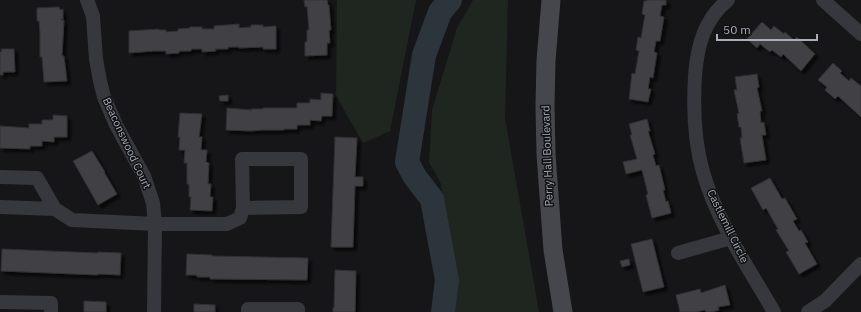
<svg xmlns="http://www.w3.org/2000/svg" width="861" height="312" viewBox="0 0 861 312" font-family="'IBM Plex Sans',sans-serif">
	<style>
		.green { fill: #1e261f }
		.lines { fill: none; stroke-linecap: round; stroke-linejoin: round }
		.river { stroke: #2c353c; stroke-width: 24 }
		.building { fill: #404145; stroke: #303034; filter: url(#shadow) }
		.minor { stroke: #37383d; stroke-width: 14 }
		.secondary { stroke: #45474d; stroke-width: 19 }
		.labels { text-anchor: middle; stroke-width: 3; stroke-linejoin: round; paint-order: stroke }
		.street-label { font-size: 11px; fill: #a8adb8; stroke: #111113 }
	</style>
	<defs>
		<filter id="shadow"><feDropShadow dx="3.5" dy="3.5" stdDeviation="1" flood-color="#0009"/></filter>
	</defs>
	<rect width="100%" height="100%" fill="#161618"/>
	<path class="green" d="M337 0H416L390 131 363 143 336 96Z
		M473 0H508L505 118 539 312H455V260L441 184 429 162 432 110 457 28Z"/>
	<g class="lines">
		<path class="river" d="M443 312 447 280 432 199 415 177 407 162 424 55 440 12 450 0"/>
	</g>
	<path class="building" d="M304 0H327L328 5H329L331 30H329L330 43H327V55L305 56V42H307V30H309L307 6 305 7Z
		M647 0H666V5H662L660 16 664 17 660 41H656L654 52 657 53 653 78 650 77 648 89H651L648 102 629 99 632 73 635 74 639 51 636 50 638 37 641 38 645 15 642 14 644 1H647Z
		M59 7 60 10 63 9V19H61V20H64L62 56H64L67 81 44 82 42 57H40V33L39 21H37V8Z
		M762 22 771 30 774 26 784 34 785 32 794 40 797 37 815 54 801 71 783 54 781 57 772 50 770 52 760 44 757 48 747 39Z
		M239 24V28L251 27V25H263V27L276 26V49H263V47L239 48V47H228V49H215L216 51 202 52V49H191V51H179V53L166 54V51H154L129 53V31L159 29V30H166V32L178 31V29L190 28V27H202V29H214V26Z
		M1 49H14L15 72H3V75H0V52L2 51Z
		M833 63 842 71 840 73 849 81 851 78 861 86V117L838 96 835 99 825 90 827 87 818 80Z
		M757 74 759 87 757 88 762 111H760L761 123 764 122 766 135H762L766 160 744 163 740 138H742L741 127H739L737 114 739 113 734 90H737L735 77Z
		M321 93 333 94 332 116H322L321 121 310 120V125H297V129H284V130H263L251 131 226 130 227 108 252 110 251 109H263V108H297V103H310V99L321 100Z
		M228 95V101H220L219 96Z
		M180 113 202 114 199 137H202L201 150H207L206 162 209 163 208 184H211L210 197H213L212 211 190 210 191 197H189V184H187V163H184L185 150H179L180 137H178Z
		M53 115 67 116V137H54V142L42 141V146H30V149L0 148V126L29 128V124H42V120H53Z
		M647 119 650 131H648L655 154 653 155 656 166 659 165 665 190H663L666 202 668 201 671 213 652 218 646 195 648 194 642 170 626 174 623 162 637 159 630 135H632L629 124Z
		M335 137 357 138 355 177H363V186H355L353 247H331Z
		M92 151 105 172H104L117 194 98 205 73 161Z
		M770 178 782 199 785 198 797 219 793 221 799 231 801 230 808 242 805 243 817 264 799 274 786 252 789 251 776 230 778 229 766 208 763 210 751 188Z
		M652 239 664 287 643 292 631 244Z
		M2 249 98 253V252L121 253 120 275 98 274V275L1 271Z
		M187 254 212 255V256L308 258 307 280 210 279V277H197V275H186Z
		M629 259 630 265 622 267 620 261Z
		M335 270 356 271 355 312H333V308H334Z
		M725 285 730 305 718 307 719 310 712 312H706L705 310 695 312H680L676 295 700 289 701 293Z
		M84 301 106 302V312H84Z
		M194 304 215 305V312H194Z"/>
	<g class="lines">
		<path class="minor" d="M87 0 93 16 96 59 100 81 104 97 116 125 144 176 153 203 155 224 154 312
			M728 0C704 19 697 47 695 76 693 108 694 141 703 172 717 222 748 267 774 312
			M823 0 861 34
			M0 177 37 178 55 209
			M0 207 55 209 72 220 155 224H227L240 218 243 208 242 159H301V207L243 208
			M678 253 731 238
			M0 302 51 303V312
			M248 312V309H298V312
			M808 312 825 301 861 264"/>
		<path class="secondary" d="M551 0 546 61 545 106 546 154 553 250 563 312"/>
	</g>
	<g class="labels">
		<g class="street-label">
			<text transform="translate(127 143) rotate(65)" y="4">Beaconswood Court</text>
			<text transform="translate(547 156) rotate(-92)" y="4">Perry Hall Boulevard</text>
			<text transform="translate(728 226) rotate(64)" y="4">Castlemill Circle</text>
		</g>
	</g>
	<path d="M717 34v6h100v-6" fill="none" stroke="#a8adb8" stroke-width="2"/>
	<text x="723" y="34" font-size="12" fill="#a8adb8" stroke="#111113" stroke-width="3" paint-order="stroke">50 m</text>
</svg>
